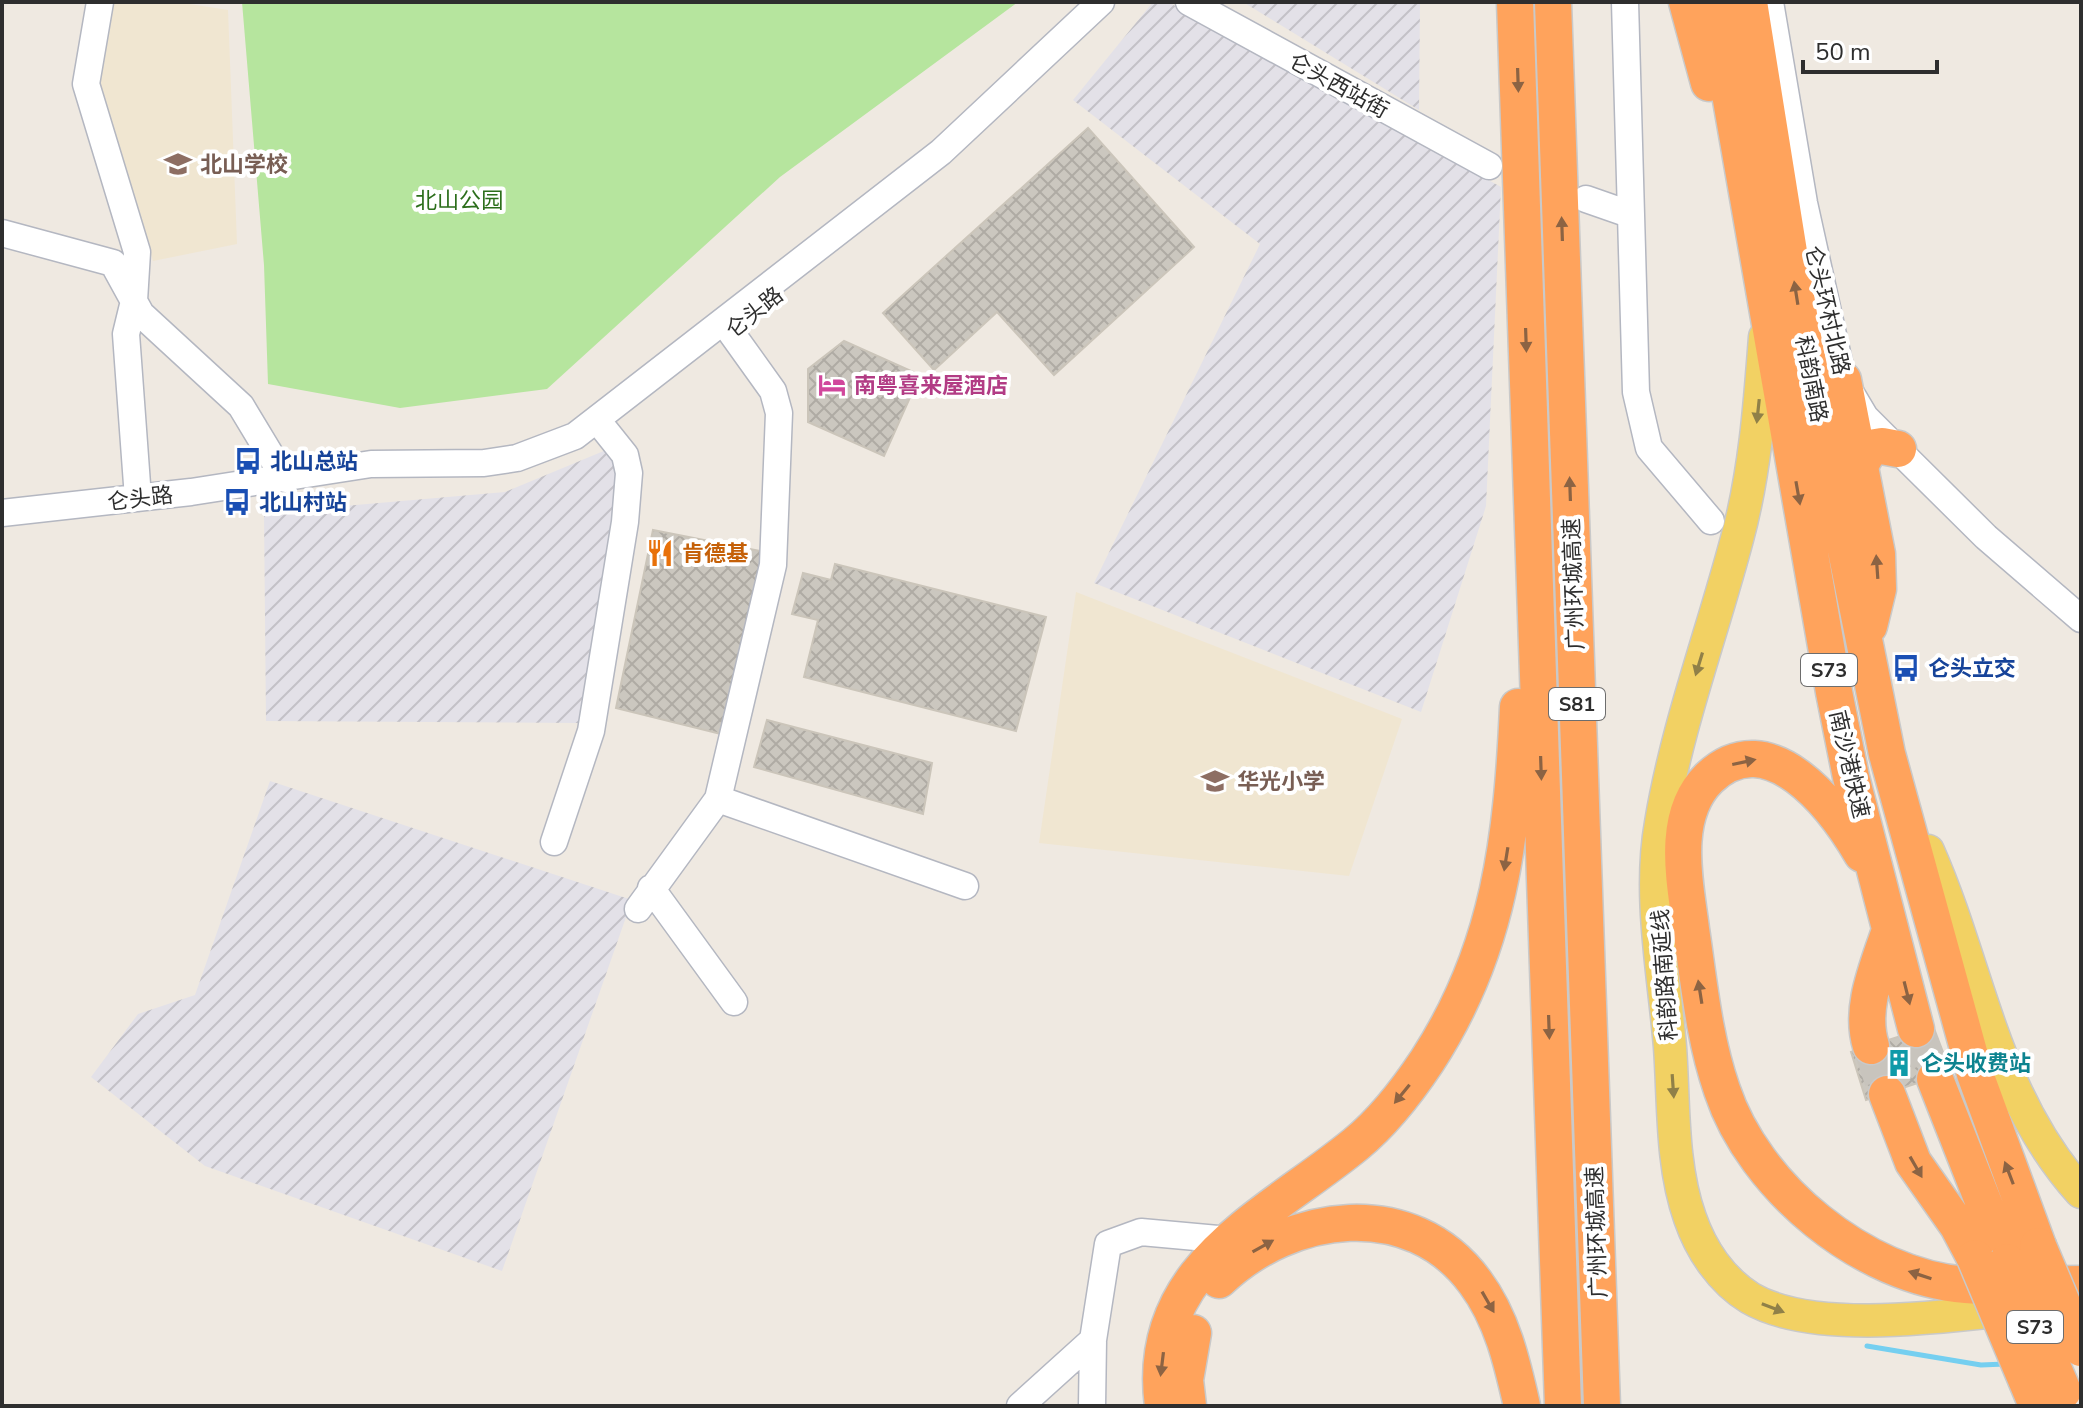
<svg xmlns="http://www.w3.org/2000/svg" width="2083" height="1408" viewBox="0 0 2083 1408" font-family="'Nunito Sans','Noto Sans SC',sans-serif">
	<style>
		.industrial { fill: url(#industrial-furrows) }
		.education { fill: #f0e6d1 }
		.park { fill: #b6e59e }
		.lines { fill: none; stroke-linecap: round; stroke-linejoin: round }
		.stream { stroke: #75cff0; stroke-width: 5 }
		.building { fill: url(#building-cross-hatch); stroke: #cbc5ba; stroke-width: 2 }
		.highway-tunnel { stroke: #c8c4bd; stroke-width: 36; stroke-dasharray: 36 18; stroke-linecap: butt }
		.minor-casing { stroke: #b4b7c1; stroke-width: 29 }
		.major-casing { stroke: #c9c9c9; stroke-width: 35 }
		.highway-casing { stroke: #c9c9c9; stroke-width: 39 }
		.minor { stroke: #fff; stroke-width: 26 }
		.major { stroke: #f2d163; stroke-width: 32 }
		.highway { stroke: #ffa35c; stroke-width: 36 }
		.highway-bridge-casing { stroke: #c9c9c9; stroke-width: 39; stroke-linecap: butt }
		.highway-bridge { stroke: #ffa35c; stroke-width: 36 }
		.oneway { fill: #8c6343 }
		.oneway2 { fill: #908048 }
		.labels { text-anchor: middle; stroke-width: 8; stroke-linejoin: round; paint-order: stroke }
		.shield { fill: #fff; stroke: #6d6d6d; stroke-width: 2 }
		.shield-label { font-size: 20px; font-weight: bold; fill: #2e2e2e }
		.street-label { font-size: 22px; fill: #2e2e2e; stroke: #fff }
		.education-label { font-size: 22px; font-weight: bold; fill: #785e54; stroke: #fff; text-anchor: start }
		.park-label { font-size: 22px; fill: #2c6e1b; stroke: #fff }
		.hotel-label { font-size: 22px; font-weight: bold; fill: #b23c85; stroke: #fff; text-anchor: start }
		.transit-label { font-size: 22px; font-weight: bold; fill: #164399; stroke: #fff; text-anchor: start }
		.food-label { font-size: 22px; font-weight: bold; fill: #c56008; stroke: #fff; text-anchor: start }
		.culture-label { font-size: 22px; font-weight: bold; fill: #0d838f; stroke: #fff; text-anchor: start }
	</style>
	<defs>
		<pattern id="industrial-furrows" width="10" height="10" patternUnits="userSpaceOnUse" patternTransform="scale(2)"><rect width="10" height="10" fill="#e3e1e8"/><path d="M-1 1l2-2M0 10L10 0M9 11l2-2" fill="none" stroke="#c3c1c7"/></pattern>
		<pattern id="building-cross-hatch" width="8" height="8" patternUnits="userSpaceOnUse" patternTransform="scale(2)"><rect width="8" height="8" fill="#cbc7bf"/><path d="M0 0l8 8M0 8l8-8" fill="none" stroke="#afaba4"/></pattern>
	</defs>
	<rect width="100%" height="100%" fill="#efe9e1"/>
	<path class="industrial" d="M1153 2H1168L1501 187 1486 506 1421 712 1094 583 1260 244 1073 100Z
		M1243 2H1420L1419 110Z
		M611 448 619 475 578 723 266 721 264 513 505 492Z
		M270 781 632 900 502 1271 205 1166 91 1077 138 1014 195 995Z"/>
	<path class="education" d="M110 2H177L228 10 237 244 153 261 97 84Z
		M1076 592 1402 719 1349 876 1039 843Z"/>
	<path class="park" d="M242 2H1018L780 177 547 389 400 408 268 384 264 265Z"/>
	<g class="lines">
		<path class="stream" d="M1867 1346 1981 1365 2005 1364"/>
	</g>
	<path class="building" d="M1088 128 1194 247 1054 375 997 312 934 370 883 313Z
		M844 341 920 375 884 456 808 422V369Z
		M653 530 765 552 721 734 616 708Z
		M835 564 1046 617 1016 731 804 677 818 620 792 614 803 573 831 580Z
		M767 720 932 763 923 814 754 767Z
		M1932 1026 1948 1073 1866 1100 1851 1052Z"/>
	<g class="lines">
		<path class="highway-tunnel" d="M1916 1029 1935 1079
			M1871 1046 1887 1094"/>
		<g class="minor-casing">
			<path id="minor" d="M100 2 86 84 137 252 134 301 126 334 138 498
				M1189 2 1489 166
				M1625 2 1636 392 1649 448 1711 521
				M1770 2 1804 203 1843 380 1865 417 1882 434 1986 537 2081 619
				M1586 199 1629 214
				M2 233 113 263 141 314 241 406 285 479
				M2 513 191 492 371 464 484 463 517 458 575 436 941 152 1101 2
				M718 799 965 886
				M554 842 591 731 625 522 629 473 625 455 605 430
				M651 888 734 1002
				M638 909 718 799 773 565 779 413 773 391 730 331
				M1020 1406 1093 1340
				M1092 1406 1093 1340 1108 1244 1141 1232 1229 1240"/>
		</g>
		<g class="major-casing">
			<path id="major" d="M1765 337C1760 404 1755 473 1737 539 1712 634 1677 726 1661 823 1648 895 1664 975 1670 1047 1674 1102 1671 1165 1690 1218 1701 1250 1721 1280 1750 1298 1814 1336 1949 1316 2022 1308
				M1928 851C1979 966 1993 1095 2081 1192"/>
		</g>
		<g class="highway-casing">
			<path id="highway" d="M1515 2 1563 1406
				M1553 2 1602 1406
				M1687 2 1709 83
				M1714 2 1834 692 1851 777 1916 1029
				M1749 2 1801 327 1887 754 1975 1074 2038 1246
				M1843 380 1877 554 1878 589 1869 626
				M1859 467 1870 448 1882 446 1898 449
				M1862 854C1834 806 1769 721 1709 778 1670 816 1685 882 1691 929 1699 983 1704 1038 1722 1090 1754 1187 1863 1277 1966 1285 2004 1288 2043 1284 2081 1284
				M1871 1046C1859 1008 1878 967 1890 930
				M1935 1079 2007 1262
				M1887 1094 1913 1162 1958 1226 1975 1258
				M1219 1280C1290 1212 1411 1195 1475 1282 1502 1318 1512 1362 1522 1406
				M1163 1406C1144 1267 1267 1217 1356 1144 1384 1121 1407 1091 1427 1061 1500 949 1512 838 1518 707
				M1188 1406 1185 1380 1193 1333"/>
		</g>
		<use href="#minor" class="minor"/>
		<use href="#major" class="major"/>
		<use href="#highway" class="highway"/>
		<g class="highway-bridge-casing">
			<path id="highway-bridge" d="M2038 1246 2081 1348
				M1975 1258 2036 1403
				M2007 1262 2063 1391"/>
		</g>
		<use href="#highway-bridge" class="highway-bridge"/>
	</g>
	<defs><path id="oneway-solid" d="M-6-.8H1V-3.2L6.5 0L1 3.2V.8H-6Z" transform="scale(2)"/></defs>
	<g class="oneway">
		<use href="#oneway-solid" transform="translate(1518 80) rotate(88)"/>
		<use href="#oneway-solid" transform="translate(1562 229) rotate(-92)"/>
		<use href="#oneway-solid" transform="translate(1796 293) rotate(-99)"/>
		<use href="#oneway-solid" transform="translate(1526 340) rotate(88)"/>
		<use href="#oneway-solid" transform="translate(1570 489) rotate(-92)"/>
		<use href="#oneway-solid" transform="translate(1798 493) rotate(80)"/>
		<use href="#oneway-solid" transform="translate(1877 567) rotate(-94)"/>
		<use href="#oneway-solid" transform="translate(1744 762) rotate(-12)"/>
		<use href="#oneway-solid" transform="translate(1541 768) rotate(88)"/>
		<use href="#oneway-solid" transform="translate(1506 859) rotate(99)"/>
		<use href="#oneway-solid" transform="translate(1700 992) rotate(-99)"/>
		<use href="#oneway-solid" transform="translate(1907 993) rotate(76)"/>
		<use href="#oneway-solid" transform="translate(1549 1027) rotate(88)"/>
		<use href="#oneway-solid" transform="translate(1402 1094) rotate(129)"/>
		<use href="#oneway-solid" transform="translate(1916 1167) rotate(60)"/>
		<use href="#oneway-solid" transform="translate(2009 1173) rotate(-111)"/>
		<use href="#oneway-solid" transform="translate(1263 1246) rotate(-29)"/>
		<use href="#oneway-solid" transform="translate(1920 1275) rotate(-162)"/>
		<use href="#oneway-solid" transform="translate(1488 1302) rotate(60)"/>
		<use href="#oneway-solid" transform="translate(1162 1364) rotate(97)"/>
	</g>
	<g class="oneway2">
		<use href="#oneway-solid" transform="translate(1758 411) rotate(96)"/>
		<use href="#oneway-solid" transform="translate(1699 664) rotate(107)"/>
		<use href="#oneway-solid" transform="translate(1673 1086) rotate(86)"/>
		<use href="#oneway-solid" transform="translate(1773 1308) rotate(21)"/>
	</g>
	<defs>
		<g id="school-bare" transform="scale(2.16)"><path d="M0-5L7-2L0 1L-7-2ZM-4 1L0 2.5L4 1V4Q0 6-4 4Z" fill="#8d6e63" stroke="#fff" stroke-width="2.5" paint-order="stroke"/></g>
		<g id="hotel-bare" transform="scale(2.16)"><path d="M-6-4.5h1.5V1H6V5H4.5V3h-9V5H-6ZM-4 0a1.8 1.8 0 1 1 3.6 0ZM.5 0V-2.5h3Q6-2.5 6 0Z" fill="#d1479c" stroke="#fff" stroke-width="2.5" paint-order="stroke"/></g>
		<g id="bus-bare" transform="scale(2.16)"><path d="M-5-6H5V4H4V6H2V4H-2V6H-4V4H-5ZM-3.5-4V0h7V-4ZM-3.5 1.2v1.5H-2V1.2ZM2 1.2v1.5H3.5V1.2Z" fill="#1a4fb4" stroke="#fff" stroke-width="2.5" paint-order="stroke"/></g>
		<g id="restaurant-bare" transform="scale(2.16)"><path d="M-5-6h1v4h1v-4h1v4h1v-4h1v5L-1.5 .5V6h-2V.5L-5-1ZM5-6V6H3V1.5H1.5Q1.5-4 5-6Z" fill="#e8710a" stroke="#fff" stroke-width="2.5" paint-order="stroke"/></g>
		<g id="building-bare" transform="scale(2.16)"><path d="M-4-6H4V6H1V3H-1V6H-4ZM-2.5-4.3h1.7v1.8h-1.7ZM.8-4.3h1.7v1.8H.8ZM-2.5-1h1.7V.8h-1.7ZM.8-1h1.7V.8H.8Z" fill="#0f9aa8" stroke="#fff" stroke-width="2.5" paint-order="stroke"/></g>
	</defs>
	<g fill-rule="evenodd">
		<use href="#school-bare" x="178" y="164"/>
		<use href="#hotel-bare" x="832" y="385"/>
		<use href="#bus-bare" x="248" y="461"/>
		<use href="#bus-bare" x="237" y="502"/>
		<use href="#restaurant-bare" x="660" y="553"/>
		<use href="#bus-bare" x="1906" y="668"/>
		<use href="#school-bare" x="1215" y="781"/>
		<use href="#building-bare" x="1899" y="1063"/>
	</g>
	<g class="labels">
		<g class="shield">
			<rect x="1801" y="654" width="56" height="32" rx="6"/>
			<rect x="1549" y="688" width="56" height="32" rx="6"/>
			<rect x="2007" y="1311" width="56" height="32" rx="6"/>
		</g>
		<g class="shield-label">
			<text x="1829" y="677">S73</text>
			<text x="1577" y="711">S81</text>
			<text x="2035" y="1334">S73</text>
		</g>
		<g class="street-label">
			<text transform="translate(1339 85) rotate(29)" y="8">仑头西站街</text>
			<text transform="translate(1828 310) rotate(77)" y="8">仑头环村北路</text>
			<text transform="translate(754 312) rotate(-39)" y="8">仑头路</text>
			<text transform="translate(1812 379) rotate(79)" y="8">科韵南路</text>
			<text transform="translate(140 498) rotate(-7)" y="8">仑头路</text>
			<text transform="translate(1573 584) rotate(-92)" y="8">广州环城高速</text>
			<text transform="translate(1850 764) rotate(77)" y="8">南沙港快速</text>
			<text transform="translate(1664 975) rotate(-94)" y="8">科韵路南延线</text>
			<text transform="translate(1596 1232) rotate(-92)" y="8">广州环城高速</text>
		</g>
		<g class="education-label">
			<text x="200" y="172">北山学校</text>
			<text x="1237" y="789">华光小学</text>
		</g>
		<g class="park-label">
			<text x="459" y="208">北山公园</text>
		</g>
		<g class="hotel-label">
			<text x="854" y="393">南粤喜来屋酒店</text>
		</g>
		<g class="transit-label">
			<text x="270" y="469">北山总站</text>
			<text x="259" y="510">北山村站</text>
			<text x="1928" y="676">仑头立交</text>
		</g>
		<g class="food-label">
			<text x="682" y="561">肯德基</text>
		</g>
		<g class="culture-label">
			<text x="1921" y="1071">仑头收费站</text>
		</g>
	</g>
	<rect width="2083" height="1408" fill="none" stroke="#2e2e2e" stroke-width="8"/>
	<path d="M1803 60v12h134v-12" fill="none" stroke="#2e2e2e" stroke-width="4"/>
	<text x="1815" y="60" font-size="24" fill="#2e2e2e" stroke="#ffffff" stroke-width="6" paint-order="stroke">50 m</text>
</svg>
